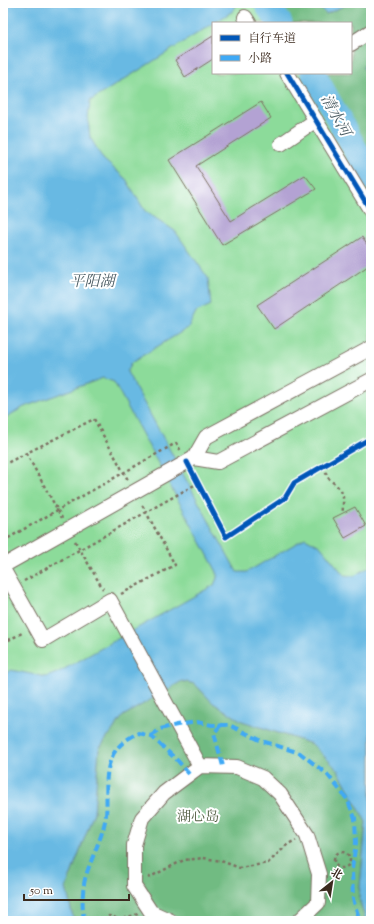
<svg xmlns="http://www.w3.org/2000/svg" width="374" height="924" viewBox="0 0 374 924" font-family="'Sorts Mill Goudy','Noto Serif SC',serif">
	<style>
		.green { fill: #8cdb9a; stroke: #64825c; fill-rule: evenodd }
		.forest { fill: #71bb82; stroke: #567250 }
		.water { fill: #68b9e3; stroke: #527280 }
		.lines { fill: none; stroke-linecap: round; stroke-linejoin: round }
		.river { stroke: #68b9e3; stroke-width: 25 }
		.building { fill: #b3a2d3 }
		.minor-casing { stroke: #7c6f62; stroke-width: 16 }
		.path { stroke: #7c6f62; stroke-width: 2.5; stroke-dasharray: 3 3; stroke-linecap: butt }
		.minor { stroke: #fff; stroke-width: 14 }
		.quiet { stroke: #3fa9f5; stroke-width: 4; stroke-dasharray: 8 4; stroke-linecap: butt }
		.cycleway-casing { stroke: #fff; stroke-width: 8 }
		.cycleway { stroke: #0057b8; stroke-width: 5 }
		.labels { text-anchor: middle; stroke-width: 4; stroke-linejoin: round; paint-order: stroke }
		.park-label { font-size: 14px; fill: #535f43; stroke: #fff }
		.water-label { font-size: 15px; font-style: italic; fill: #4b5c63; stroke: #fff }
	</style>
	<rect width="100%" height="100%" fill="#fff"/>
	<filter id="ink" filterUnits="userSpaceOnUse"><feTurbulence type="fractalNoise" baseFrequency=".025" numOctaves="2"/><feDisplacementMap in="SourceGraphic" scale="8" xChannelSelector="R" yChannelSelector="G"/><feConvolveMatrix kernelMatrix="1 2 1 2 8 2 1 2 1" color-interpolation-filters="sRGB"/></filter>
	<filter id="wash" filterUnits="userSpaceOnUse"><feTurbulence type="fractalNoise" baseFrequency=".012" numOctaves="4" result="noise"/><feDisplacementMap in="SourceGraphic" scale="16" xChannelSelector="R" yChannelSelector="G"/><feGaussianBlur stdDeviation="0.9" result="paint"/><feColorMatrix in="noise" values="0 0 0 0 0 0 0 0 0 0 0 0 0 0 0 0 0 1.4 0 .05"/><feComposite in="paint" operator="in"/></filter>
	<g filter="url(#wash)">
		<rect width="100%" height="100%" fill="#f4f0df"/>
		<path class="green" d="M3 3H371V921H3ZM213 23H351V73H213Z"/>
		<path class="forest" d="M254 3H315L326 14 350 3H371V57L363 67 371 83V191L302 73H351V23H268Z
			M181 681 195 684 213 703 242 721 312 744 338 770 366 822 359 898 366 921H74L66 888 94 812 99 749 123 716Z"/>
		<path class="water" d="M3 3H238L233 11 90 101 88 120 90 137 103 159 126 179 145 211 175 231 208 278 211 305 196 312 188 328 132 362 127 372 237 572H247L305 538 320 546 344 575 354 576 371 566V921H366L359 898 366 822 338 770 312 744 242 721 213 703 195 684 182 681 123 716 99 749 94 812 66 888 74 921H3V675L11 670 46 677 57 673 214 585 217 578V572L114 382 103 378 24 407 3 419Z
			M315 3H350L326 14Z
			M371 57V83L363 67Z"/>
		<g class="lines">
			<path class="river" d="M267 5 280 23
				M313 73 371 178"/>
		</g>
		<g id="blocks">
			<path class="building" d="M213 36V59L185 77 175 60Z
				M261 102 271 118 196 166 231 221 305 175 316 189 222 245 169 160Z
				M362 237 371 251V264L274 329 257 305Z
				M355 507 366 526 345 538 333 518Z"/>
		</g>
	</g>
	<g filter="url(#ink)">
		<use href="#blocks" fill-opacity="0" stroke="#7c6f62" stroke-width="1"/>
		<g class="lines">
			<g class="minor-casing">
				<path id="minor" d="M245 17 249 23
					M351 44 371 31
					M287 73 371 211
					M281 144 316 120
					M194 458 218 462 371 380
					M3 566 194 458 206 437 371 348
					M3 569 43 640 110 600 200 766
					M171 921 151 912 134 886V845L142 818 164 793 200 766 237 767 263 778 280 794 307 835 319 874 318 903 299 921"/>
			</g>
			<path class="path" d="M26 453 62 518
				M3 465 94 419 128 480
				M324 466C328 484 333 479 341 491 345 498 342 506 343 513
				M3 541 176 443 181 451
				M75 541 103 589
				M24 581 198 483
				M121 594 175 565 141 503
				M3 643 24 632
				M334 860a8 8 0 1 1 16 0a8 8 0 1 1-16 0Z
				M148 878 184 860 204 858 221 861 240 868 268 863 288 844 296 840
				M118 920 138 914
				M104 921 109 916 114 917 118 920"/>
			<use href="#minor" class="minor"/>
			<path class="quiet" d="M221 725 214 733 223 766
				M151 736 160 729 177 725 197 722 212 725H229L262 741 300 753 327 774 347 799 355 818 356 843 352 869 353 899 360 921
				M84 921C82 907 82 893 85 879 91 857 103 838 106 815 108 796 103 775 112 757 117 745 127 739 138 733L151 736 178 761 189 774"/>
			<g class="cycleway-casing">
				<path id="cycleway" d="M287 73 371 211
					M187 462 226 537 285 498 294 483 371 438"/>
			</g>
			<use href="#cycleway" class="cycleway"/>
		</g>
	</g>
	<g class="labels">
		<g class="park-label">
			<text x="198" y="821">湖心岛</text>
		</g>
		<g class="water-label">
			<text transform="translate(336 115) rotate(61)" y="5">清水河</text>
			<text x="92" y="286">平阳湖</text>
		</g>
	</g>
	<rect width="374" height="924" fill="none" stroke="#fff" stroke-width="16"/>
	<rect x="212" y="22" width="140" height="52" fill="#ffffff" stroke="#b1aaa5"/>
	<rect x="220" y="35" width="20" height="6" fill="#0057b8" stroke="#b1aaa5"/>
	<text x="248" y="42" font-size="12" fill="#3b2a1e">自行车道</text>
	<rect x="220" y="55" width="20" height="6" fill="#3fa9f5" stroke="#b1aaa5"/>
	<text x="248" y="62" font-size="12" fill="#3b2a1e">小路</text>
	<g transform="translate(332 882) rotate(30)" stroke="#ffffff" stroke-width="3" paint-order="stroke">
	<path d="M0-3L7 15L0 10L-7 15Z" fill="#3b2a1e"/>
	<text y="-6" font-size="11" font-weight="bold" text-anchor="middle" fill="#3b2a1e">北</text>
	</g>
	<path d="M24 894v6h105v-6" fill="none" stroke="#3b2a1e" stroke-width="2"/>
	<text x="30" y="894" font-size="12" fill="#3b2a1e" stroke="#ffffff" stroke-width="3" paint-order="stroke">50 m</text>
</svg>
